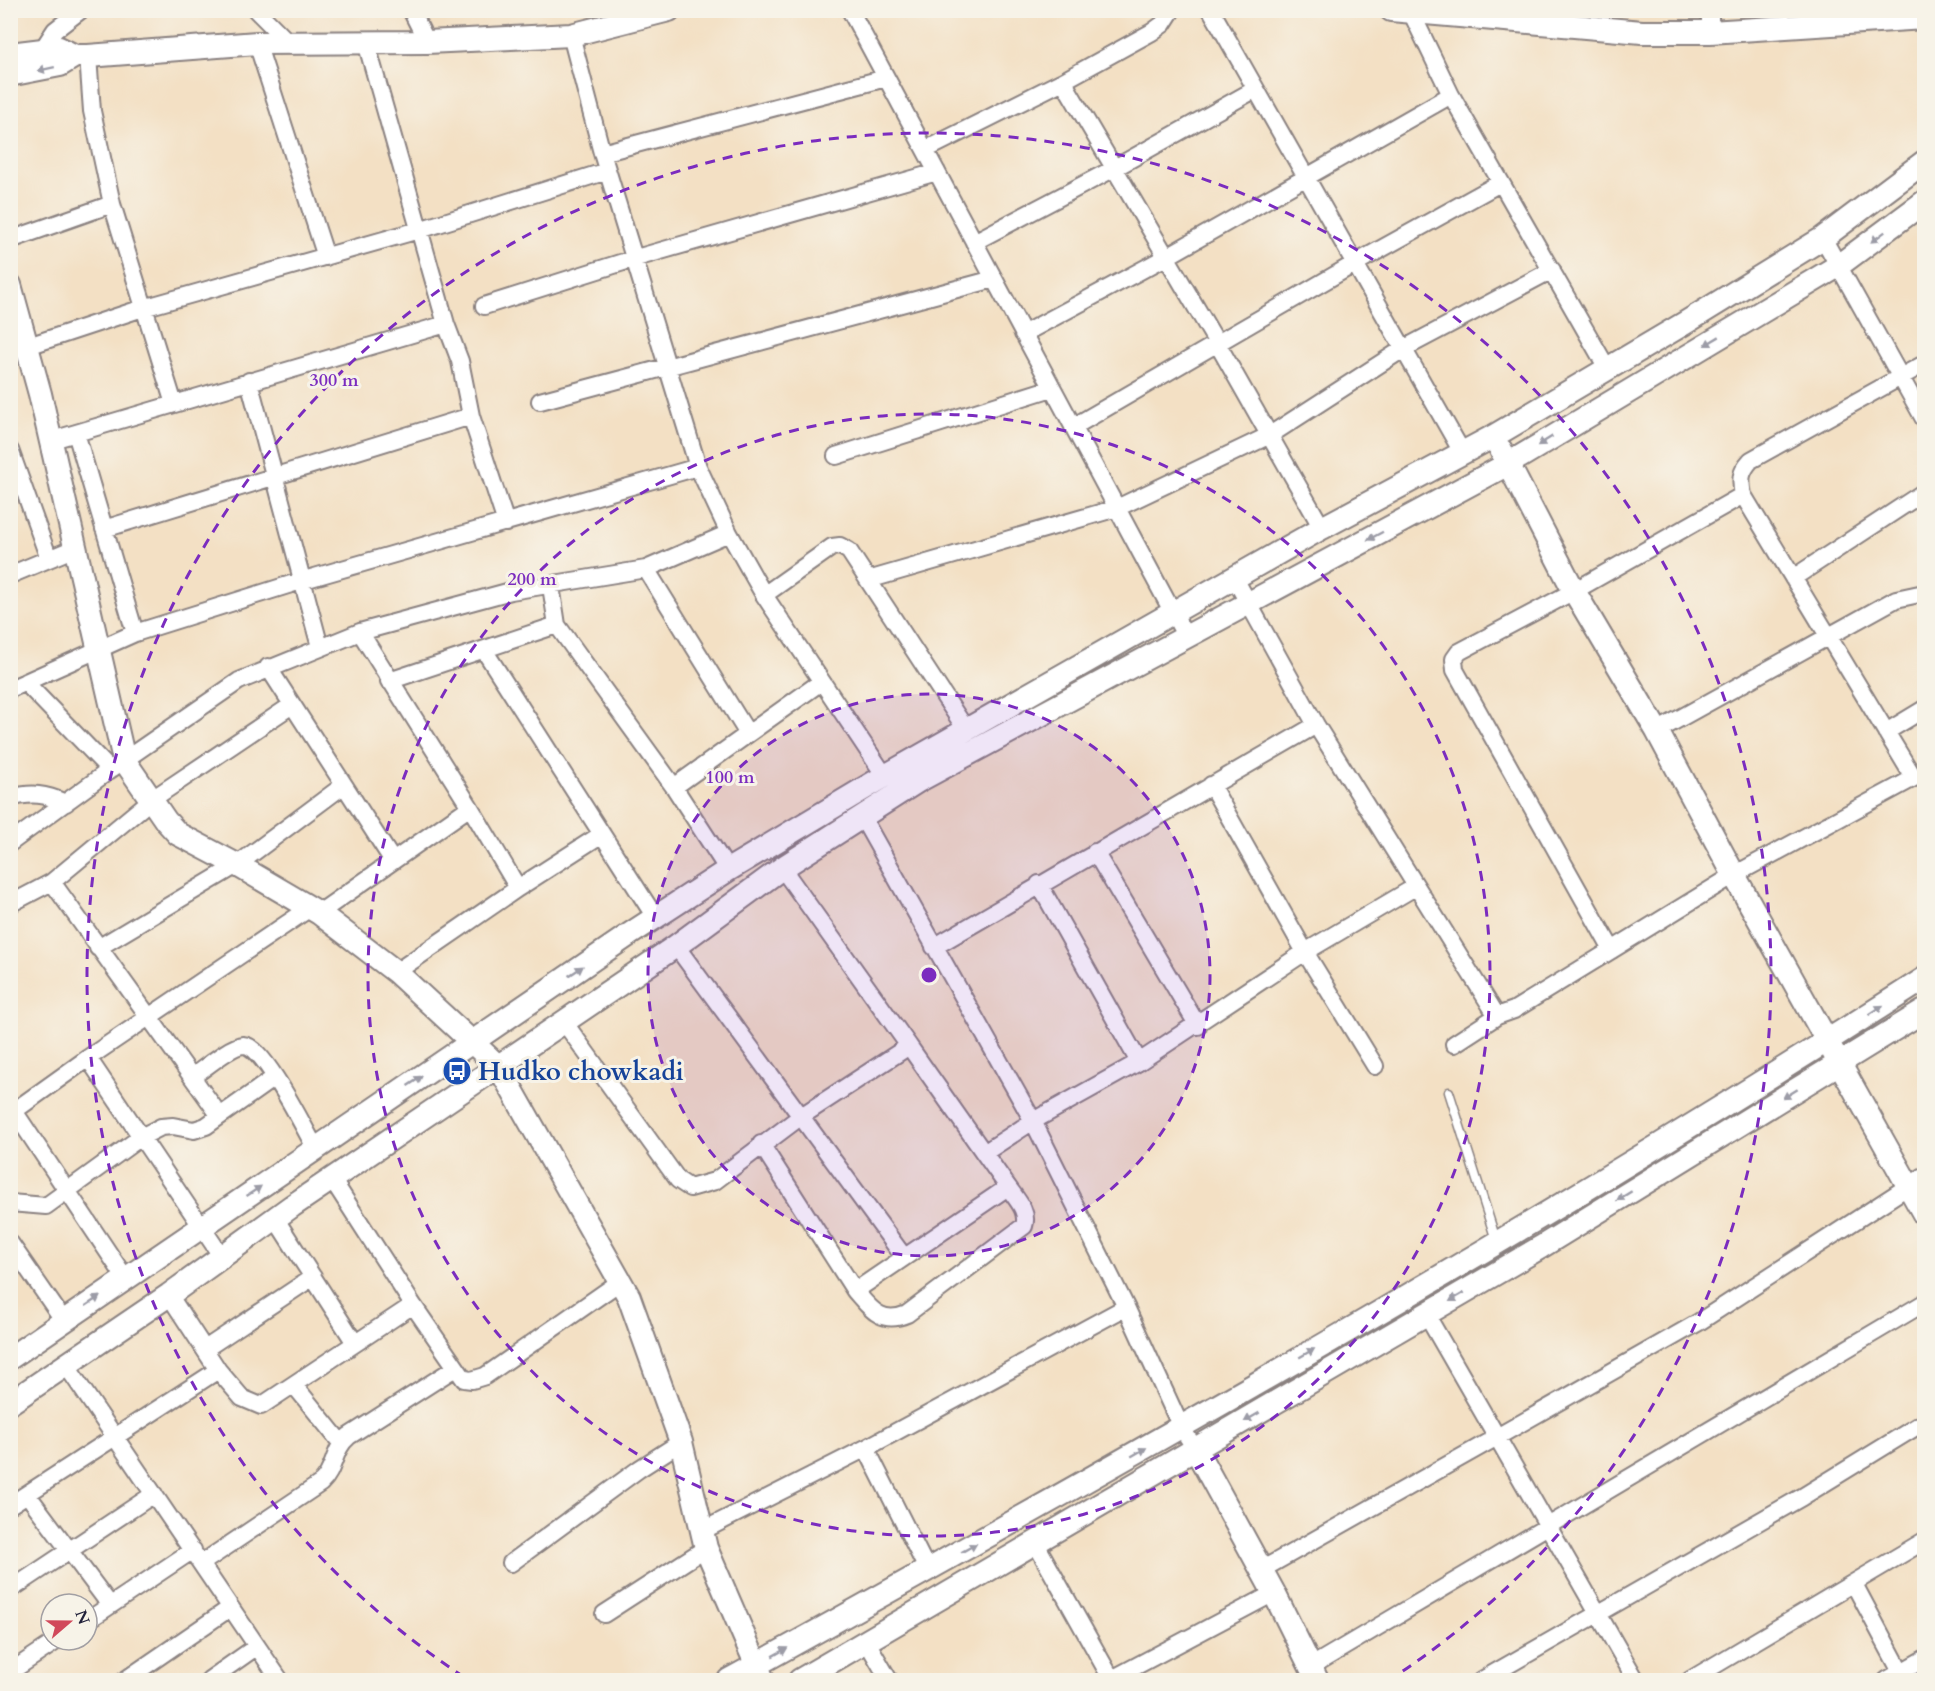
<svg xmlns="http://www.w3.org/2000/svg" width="1935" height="1691" viewBox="0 0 1935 1691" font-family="Cardo,serif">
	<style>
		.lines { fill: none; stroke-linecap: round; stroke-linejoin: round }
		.lane-casing { stroke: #8a8180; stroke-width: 11 }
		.street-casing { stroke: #8a8180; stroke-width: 20 }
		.secondary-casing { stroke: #8a8180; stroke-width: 26 }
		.lane { stroke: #fff; stroke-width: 8 }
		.street { stroke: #fff; stroke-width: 16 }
		.secondary { stroke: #fff; stroke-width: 22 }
		.oneway { fill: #9c9ca7 }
		.ring { fill: none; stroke: #7b2cbf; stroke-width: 3; stroke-dasharray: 10 8 }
		.labels { text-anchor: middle; stroke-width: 6; stroke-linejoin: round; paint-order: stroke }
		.transit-label { font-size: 26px; font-weight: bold; fill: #164399; stroke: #f7f3e8; text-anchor: start }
		.centre { fill: #7b2cbf; stroke: #f7f3e8; stroke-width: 3 }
		.ring-label { font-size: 18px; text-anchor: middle; font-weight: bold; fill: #7b2cbf; stroke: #f7f3e8; stroke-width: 6; stroke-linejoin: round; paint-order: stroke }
	</style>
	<rect width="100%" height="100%" fill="#f7f3e8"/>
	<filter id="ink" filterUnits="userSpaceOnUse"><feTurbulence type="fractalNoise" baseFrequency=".0167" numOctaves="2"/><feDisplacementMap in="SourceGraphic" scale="12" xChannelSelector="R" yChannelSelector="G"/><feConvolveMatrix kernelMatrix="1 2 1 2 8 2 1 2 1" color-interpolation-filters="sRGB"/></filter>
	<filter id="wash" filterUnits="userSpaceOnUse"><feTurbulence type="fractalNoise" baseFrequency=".008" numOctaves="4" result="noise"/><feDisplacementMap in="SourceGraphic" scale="24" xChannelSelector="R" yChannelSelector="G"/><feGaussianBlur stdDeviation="1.35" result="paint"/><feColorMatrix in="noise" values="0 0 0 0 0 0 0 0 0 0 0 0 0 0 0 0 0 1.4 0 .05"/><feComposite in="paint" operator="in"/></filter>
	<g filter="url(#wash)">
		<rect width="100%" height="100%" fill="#f3e0c4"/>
	</g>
	<g filter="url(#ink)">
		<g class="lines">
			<g class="lane-casing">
				<path id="lane" d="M1449 1092 1496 1240"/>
			</g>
			<g class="street-casing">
				<path id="street" d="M256 10 288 42
					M411 10 427 42
					M850 10 1187 639
					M1172 10 1163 24 1152 32 1063 81 1217 343 1322 528
					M1211 10 1462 452
					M1710 10V32
					M1411 12 1451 95 1607 368
					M366 42 446 324 460 361 471 416 506 523
					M257 43 326 257
					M42 50 55 30 81 10
					M88 56 92 111 112 204
					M925 150 1063 81
					M602 153 886 78
					M1823 238 1924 419
					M10 240 112 204 174 404
					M974 242 1113 169 1254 90
					M484 306 636 258 937 172
					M1023 334 1166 257 1451 95
					M10 352 143 308 419 230 607 171
					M249 381 320 647
					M540 401 994 279
					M1073 427 1354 264 1500 183
					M76 433 135 633
					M49 441 446 324
					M10 450 49 559
					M836 456 1052 388
					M698 467 729 533 764 595 885 776
					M104 529 471 416
					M729 533 646 569 748 734 821 682
					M10 575 75 548
					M1234 577 1316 725 1497 1016 1514 1010 1734 875 1914 778 1743 495C1740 479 1740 472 1751 460L1924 364
					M1793 578 1924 492
					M868 580 1117 508 1270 435 1403 349 1552 270
					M551 586 557 625 674 787 728 870
					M764 595 832 547 840 546 849 551 967 731
					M360 632 511 591 646 569
					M484 650 655 917
					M268 667 393 861
					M389 681 557 625
					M25 682 110 770
					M10 689 135 633 304 580 698 467 602 153 571 35
					M1657 731 1896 599 1924 593
					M1886 732 1924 709
					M1211 785 1305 952 1375 1066
					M674 787 748 734
					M10 798C32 792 45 794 66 803
					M862 817 1033 1121 1139 1062 1305 952 1415 887
					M10 843 110 770 239 681 360 632 470 807 518 888 396 972
					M1095 852 1198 1026
					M782 868 909 1046
					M52 882 220 1116
					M1039 884 1139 1062
					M518 888 602 834
					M10 904 52 882 151 800 292 705
					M319 913 470 807
					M676 946 904 1257
					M934 947 1316 725
					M98 948 237 865 344 785
					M1612 950 1455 670 1454 659 1459 652 1574 591 1743 495
					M564 1022 678 1180 690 1188 715 1181 800 1117 909 1046 984 1153 1033 1121 1126 1307 1181 1427 1196 1450
					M1454 1044 1497 1016
					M88 1058 222 1257
					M192 1077C204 1069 230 1046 243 1045 263 1044 305 1130 316 1149
					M761 1144 855 1291 1008 1187 984 1153
					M332 1179 413 1305
					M10 1203 46 1206 141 1137 161 1127 173 1126 194 1130 206 1126 275 1077
					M275 1218 355 1343
					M10 1243 64 1321
					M126 1279 14 1111 88 1058 310 908
					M855 1291C871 1309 881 1325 907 1314L1024 1226C1029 1211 1016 1199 1008 1187
					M169 1295 218 1370 242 1398 261 1406 413 1305 464 1379 472 1380 485 1376 621 1281
					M205 1349 313 1277
					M66 1365 280 1680
					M294 1385 341 1443
					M866 1448 928 1571
					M27 1494 110 1605
					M10 1505 218 1370
					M702 1531 866 1448 1126 1307
					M1036 1544 1112 1680
					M202 1563 321 1483C336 1469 332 1450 349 1436L455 1368
					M511 1563 639 1469 681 1442
					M1261 1570 1497 1437 1426 1314
					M1854 1584 1901 1672
					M10 1590 154 1494
					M604 1614 706 1548
					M87 1621 193 1550
					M867 1642 889 1680
					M1310 1667 1924 1303
					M10 1672 58 1640
					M125 1680 230 1608
					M209 1680 256 1647
					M1110 1680 1274 1593
					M1482 1680 1802 1497 1924 1422
					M1636 1680 1497 1437 1699 1322 1924 1176
					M1690 1680 1924 1541
					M1887 1680 1924 1659"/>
			</g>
			<g class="secondary-casing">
				<path id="secondary" d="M1391 10 1642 32H1710L1924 18
					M10 54 59 48 75 56H88L257 43 427 42 571 35 669 10
					M14 74 60 65 75 56
					M10 285 40 394 124 760 166 821 178 834 237 865 319 913 396 972 499 1067 629 1297 681 1442 706 1548 763 1680
					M1501 450 1574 591 1657 731 1734 875 1924 1214
					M10 1358 630 934 728 870 885 776 1322 528 1494 436 1685 323 1823 238 1924 162
					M10 1403 169 1295 292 1206 676 946 782 868 918 781 1508 464 1838 266 1924 202
					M1196 1450 1274 1593 1317 1680
					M729 1680C1133 1457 1536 1229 1924 979
					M800 1680 1541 1247 1924 1011"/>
			</g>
			<use href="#lane" class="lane"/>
			<use href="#street" class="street"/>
			<use href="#secondary" class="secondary"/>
		</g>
		<defs><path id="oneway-solid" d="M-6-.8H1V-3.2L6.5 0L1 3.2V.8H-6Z" transform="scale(1.5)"/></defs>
		<g class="oneway">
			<use href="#oneway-solid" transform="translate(46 69) rotate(168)"/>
			<use href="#oneway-solid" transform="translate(1878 237) rotate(143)"/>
			<use href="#oneway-solid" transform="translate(1712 341) rotate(149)"/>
			<use href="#oneway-solid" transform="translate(1545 441) rotate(148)"/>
			<use href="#oneway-solid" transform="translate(1375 536) rotate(152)"/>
			<use href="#oneway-solid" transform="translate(576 971) rotate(-34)"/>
			<use href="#oneway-solid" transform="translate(1876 1010) rotate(-33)"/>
			<use href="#oneway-solid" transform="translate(415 1081) rotate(-34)"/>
			<use href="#oneway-solid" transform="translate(1790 1094) rotate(148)"/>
			<use href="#oneway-solid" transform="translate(254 1191) rotate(-34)"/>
			<use href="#oneway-solid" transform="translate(1624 1196) rotate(148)"/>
			<use href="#oneway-solid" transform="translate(1457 1297) rotate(150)"/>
			<use href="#oneway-solid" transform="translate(93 1301) rotate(-34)"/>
			<use href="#oneway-solid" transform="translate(1307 1353) rotate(-30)"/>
			<use href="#oneway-solid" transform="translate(1252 1417) rotate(150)"/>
			<use href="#oneway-solid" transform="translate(1139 1452) rotate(-30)"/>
			<use href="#oneway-solid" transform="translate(969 1548) rotate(-29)"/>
			<use href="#oneway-solid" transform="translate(780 1652) rotate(-29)"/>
		</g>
	</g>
	<circle cx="929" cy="975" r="281" fill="#7b2cbf" fill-opacity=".12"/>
	<g class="ring">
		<circle cx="929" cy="975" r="281"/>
		<circle cx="929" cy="975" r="561"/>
		<path d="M464 1677A842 842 0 1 1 1394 1677"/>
	</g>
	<defs>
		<g id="bus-disc" transform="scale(1.5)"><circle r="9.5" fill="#1a4fb4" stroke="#f7f3e8"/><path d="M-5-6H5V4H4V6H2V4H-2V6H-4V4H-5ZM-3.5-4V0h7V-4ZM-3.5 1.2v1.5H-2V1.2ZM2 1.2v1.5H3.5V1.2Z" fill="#fff"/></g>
	</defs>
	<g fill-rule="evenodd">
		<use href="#bus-disc" x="457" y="1071"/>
	</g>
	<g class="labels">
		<g class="transit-label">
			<text x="478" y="1080">Hudko chowkadi</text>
		</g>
	</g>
	<circle cx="929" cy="975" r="9" class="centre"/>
	<g class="ring-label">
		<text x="334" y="386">300 m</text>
		<text x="532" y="585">200 m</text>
		<text x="730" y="783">100 m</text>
	</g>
	<rect width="1935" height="1691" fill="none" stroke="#f7f3e8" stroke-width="36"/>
	<g transform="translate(69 1622) rotate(70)"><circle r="28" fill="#f7f3e8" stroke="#a29fa3" stroke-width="1.5"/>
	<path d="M0-4.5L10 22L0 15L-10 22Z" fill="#d1495b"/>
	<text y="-9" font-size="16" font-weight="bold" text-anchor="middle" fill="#22223b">N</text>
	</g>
</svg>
